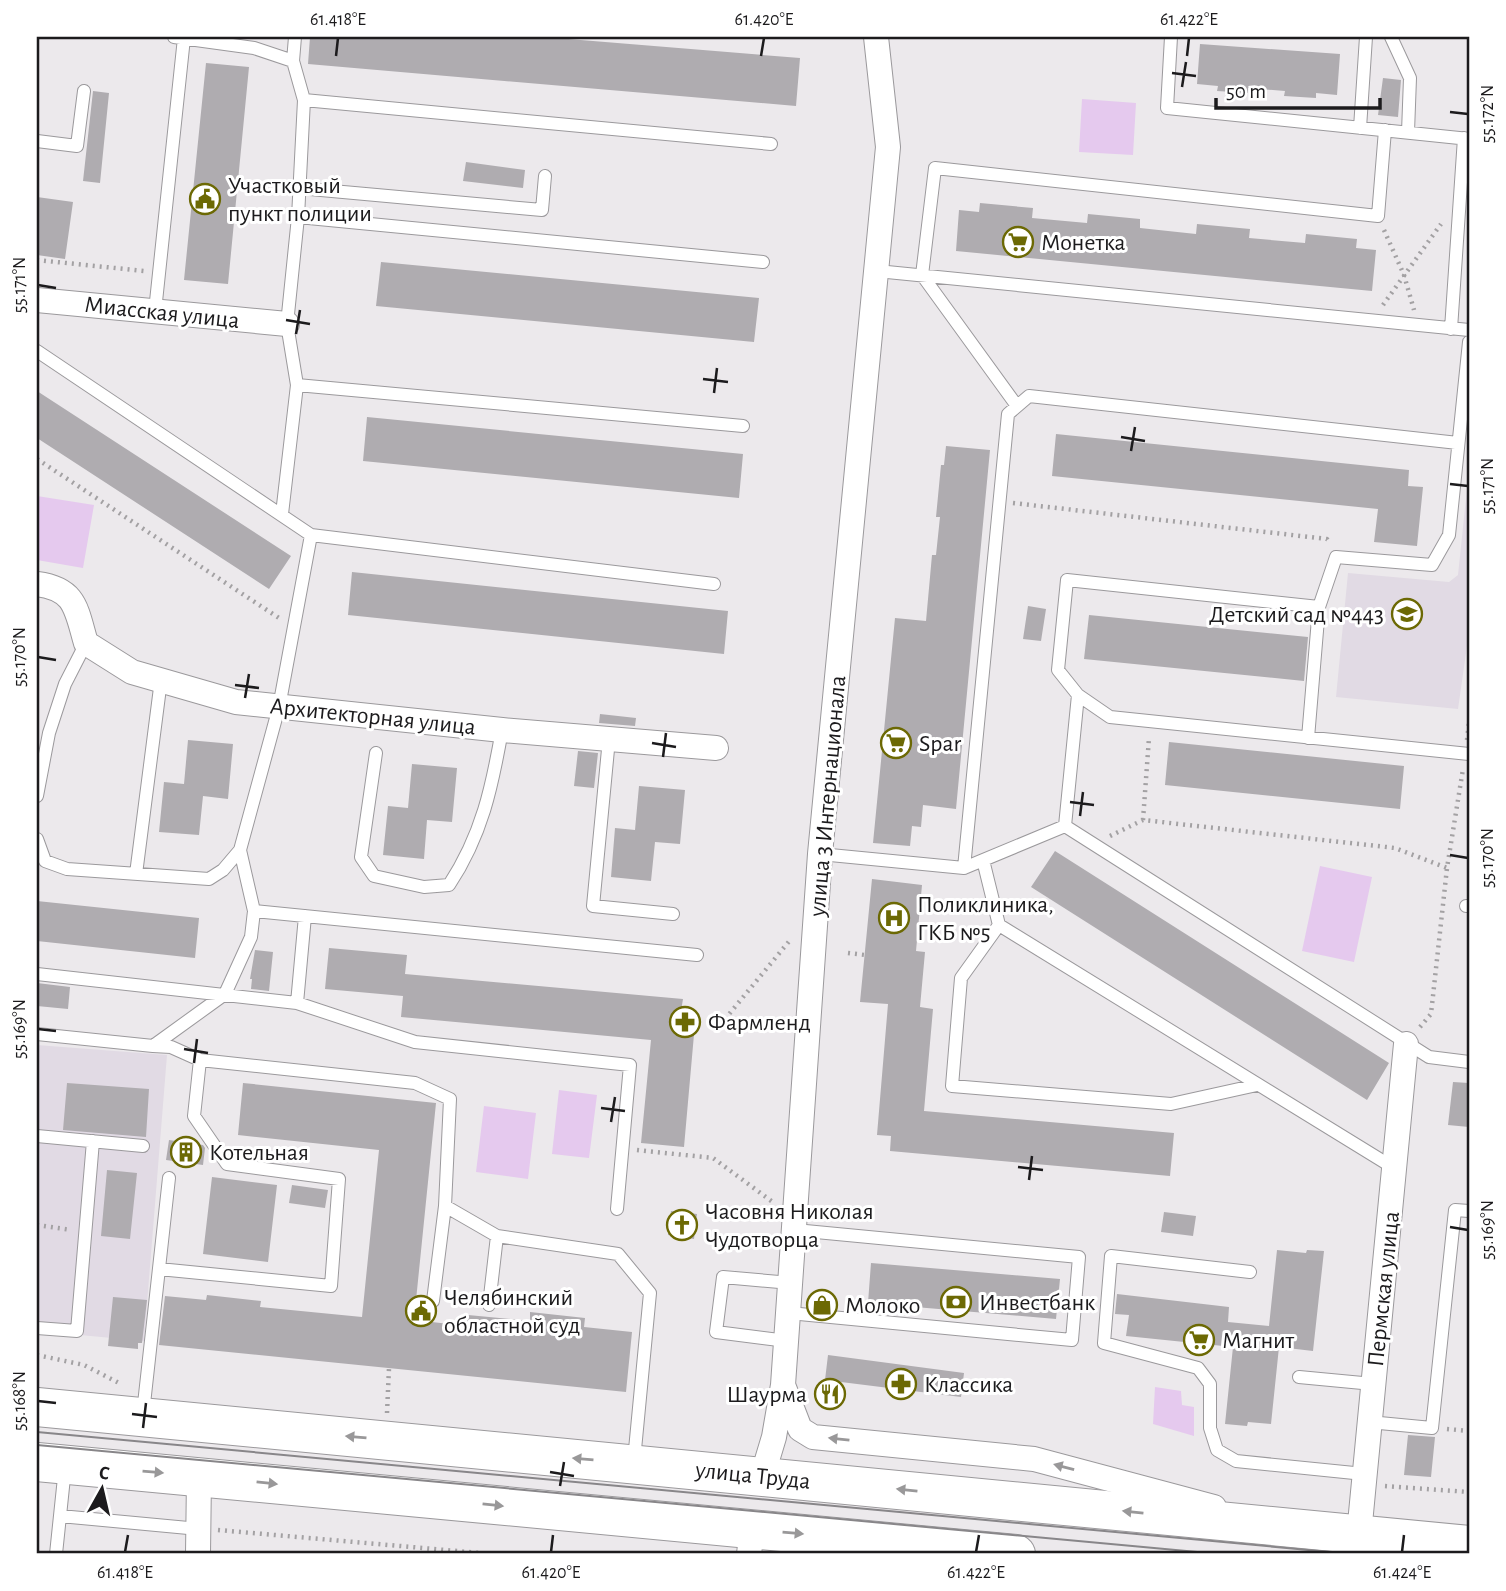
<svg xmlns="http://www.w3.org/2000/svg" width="1506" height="1591" viewBox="0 0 1506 1591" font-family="'Alegreya Sans',sans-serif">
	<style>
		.built { fill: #e1dae4 }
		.green { fill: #e5c9ee }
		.building { fill: #afacb0 }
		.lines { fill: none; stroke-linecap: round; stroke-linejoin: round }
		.service-casing { stroke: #9b999c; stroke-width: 14 }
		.minor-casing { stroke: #9b999c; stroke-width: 26 }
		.primary-casing { stroke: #9b999c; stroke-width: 40 }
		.path { stroke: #a3a1a3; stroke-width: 4.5; stroke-dasharray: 2 5; stroke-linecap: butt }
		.service { stroke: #fff; stroke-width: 12 }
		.minor { stroke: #fff; stroke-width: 24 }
		.primary { stroke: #fff; stroke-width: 38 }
		.tram { stroke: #888689; stroke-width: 2 }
		.oneway { fill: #999899 }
		.ticks { fill: none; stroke: #1c1b1d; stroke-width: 2.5 }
		.labels { text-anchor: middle; stroke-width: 6; stroke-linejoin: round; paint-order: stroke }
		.poi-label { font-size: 24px; fill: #1c1b1d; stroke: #fff; text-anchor: start }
		.street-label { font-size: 24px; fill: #1c1b1d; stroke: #fff }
		.neatline { fill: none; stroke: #1c1b1d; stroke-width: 2.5 }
		.ticks-label { font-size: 18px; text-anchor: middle; fill: #1c1b1d }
	</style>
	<rect width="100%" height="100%" fill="#ece9ec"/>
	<path class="built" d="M1469 470V646H1467L1458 709 1336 697 1348 573 1449 582 1458 575Z
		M37 1045 167 1055 144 1341 37 1331Z"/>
	<path class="green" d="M1082 99 1136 103 1133 155 1079 152Z
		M37 496 94 505 83 568 37 560Z
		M1320 866 1372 877 1354 962 1302 951Z
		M559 1090 597 1095 589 1158 552 1154Z
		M484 1106 536 1113 528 1179 476 1172Z
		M1155 1387 1181 1391 1182 1405 1194 1407V1436L1153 1424Z"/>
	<path class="building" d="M310 37H544L800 58 796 106 308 64Z
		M1200 44 1340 54 1337 95 1316 93V98L1284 96 1285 91 1248 88V93L1217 91 1218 86 1197 84Z
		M206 63 249 67 228 284 184 280Z
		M1383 78 1401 80 1398 117 1378 115Z
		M93 91 109 93 100 183 83 181Z
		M466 162 525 170 523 188 463 181Z
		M37 197 73 202 65 259 37 255Z
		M980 203 1033 208 1032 218 1087 223 1088 214 1140 219V228L1196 234 1197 224 1250 229 1249 238 1305 243 1306 234 1357 239 1356 248 1376 250 1372 291 956 251 959 210 979 212Z
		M381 262 759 298 754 342 376 306Z
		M37 391 291 556 269 589 37 438Z
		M367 417 743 454 739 498 363 461Z
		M1056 434 1409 470 1408 486 1423 487 1417 546 1374 542 1378 509 1052 476Z
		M946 446 990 450 956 809 923 805 921 827 912 826 910 846 873 843 895 618 926 621 932 555H936L940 517H936L941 465H944Z
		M352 572 728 611 724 654 348 615Z
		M1028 606 1046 609 1041 641 1023 639Z
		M1089 615 1308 637 1304 681 1084 659Z
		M600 714 636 718 635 726 599 723Z
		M188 740 233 744 228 799 203 796 199 835 159 832 164 782 184 784Z
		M1169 742 1404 766 1400 809 1165 785Z
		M578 751 598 753 594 788 574 786Z
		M412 764 457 768 452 822 427 820 424 859 383 855 388 806 408 808Z
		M639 786 685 790 680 844 655 842 651 881 611 877 615 828 635 830Z
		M1055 851 1389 1063 1367 1100 1031 887Z
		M872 879 922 885 916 951 925 952 920 1007 933 1009 924 1111 1174 1133 1170 1176 890 1151 891 1136 877 1135 888 1004 860 1002Z
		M37 901 199 918 195 958 37 941Z
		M329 948 407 955 405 974 683 999 681 1011 696 1012 684 1147 641 1143 651 1040 401 1017 403 996 325 989Z
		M255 950 273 952 269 991 251 989 252 979H250Z
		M37 983 70 987 68 1009 37 1006Z
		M1453 1082 1469 1083V1127L1448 1125Z
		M67 1083 149 1089 146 1137 63 1130Z
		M243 1083 436 1103 414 1320 467 1326 468 1315 530 1321V1312L585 1318 584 1327 632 1332 626 1392 159 1345 165 1296 206 1300 207 1295 261 1301 260 1307 362 1317 379 1150 238 1135Z
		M169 1140 203 1145 205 1148 203 1165 166 1160Z
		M107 1170 137 1173 130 1239 101 1236Z
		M212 1177 277 1185 268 1262 203 1254Z
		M292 1185 328 1190 325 1208 289 1203Z
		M671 1211 697 1214 694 1239 668 1235Z
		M1164 1212 1196 1216 1193 1236 1161 1232Z
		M1277 1250 1306 1253 1307 1250 1324 1251 1313 1351 1279 1347 1271 1424 1248 1422 1247 1426 1225 1424 1233 1347 1126 1336 1129 1315 1115 1314 1117 1294 1229 1307 1228 1322 1269 1326Z
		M871 1263 1060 1279 1056 1319 868 1303Z
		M113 1297 147 1300 142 1343H138V1349L108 1346Z
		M828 1355 964 1373 961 1397 825 1380Z
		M1408 1435 1435 1437 1431 1477 1404 1475Z"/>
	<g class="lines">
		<g class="service-casing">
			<path id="service" d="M174 37 254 48 293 61
				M1171 37 1167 108 1469 139
				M1391 37 1410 78 1408 132
				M304 100 771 144
				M1360 128 1366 37
				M37 141 77 146 84 91
				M299 188 542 210 545 176
				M298 217 763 262
				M877 271 1469 330
				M155 311 184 38
				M1451 329 1464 138
				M37 351 311 535 714 584
				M297 385 743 426
				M1017 406 922 275 935 168 1378 216 1385 130
				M282 514 297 385 287 324 298 217 304 100 293 61 295 37
				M1319 607 1067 580 1058 670 1078 695 1110 717 1469 754
				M1308 738 1319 607 1336 557 1432 565 1449 535 1469 342
				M609 739 593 906 673 914
				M376 753 361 857 374 876 424 887 449 885C482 835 492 787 502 730
				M37 796 49 733 65 684 86 643
				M1065 826 1429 1057 1469 1062
				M37 839 45 861 67 869 209 879 223 870 240 850 279 707 311 535
				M820 854 964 868 1065 826 1078 695
				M983 860 999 925 1394 1168
				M964 868 1008 414 1029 396 1458 443
				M136 874 161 680
				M1466 906H1469
				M254 911 697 955
				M999 925 961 978 952 1086 1171 1104 1257 1085
				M37 974 297 1003 415 1042 630 1065 617 1209
				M297 1003 305 916
				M37 1034 153 1046 225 994 251 937 254 911 240 850
				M153 1046 171 1047 200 1060
				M37 1136 143 1146
				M159 1269 331 1286 339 1179 227 1164 194 1116 200 1060 415 1083 450 1099 445 1206 497 1236 618 1254 650 1293 634 1460
				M1250 1272 1111 1256 1104 1343 1198 1368 1210 1384V1428L1217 1450 1236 1461 1364 1474
				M433 1301 445 1206
				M489 1305 497 1236
				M789 1313 1072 1340 1079 1257 795 1230
				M37 1328 77 1331 93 1141
				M787 1341 716 1332 723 1277 791 1283
				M1299 1377 1373 1384
				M143 1413 169 1178
				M1369 1422 1432 1428 1455 1210 1469 1211
				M60 1516 199 1529
				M56 1554 65 1468"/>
		</g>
		<g class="minor-casing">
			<path id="minor" d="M37 300 287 324
				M37 584C76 589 76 609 86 643L132 672 236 702 502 730 716 748
				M783 1385 800 1429 813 1437 1034 1459 1214 1507
				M762 1477 774 1437 783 1385 820 854 888 147 876 37
				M1359 1534 1406 1044
				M198 1554 199 1477
				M749 1554 752 1529"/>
		</g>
		<g class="primary-casing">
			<path id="primary" d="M37 1407 1469 1545
				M37 1462 1016 1554"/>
		</g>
		<path class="path" d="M1384 230 1404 275 1414 310
			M37 260 144 271
			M1383 305 1441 224
			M37 459 279 618
			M1013 503 1327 539 1329 543
			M1467 740 1469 722
			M1143 820 1149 738
			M1110 836 1143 820 1395 848 1447 868
			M848 953 865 955
			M725 1019 791 939
			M1420 1027 1431 1014 1447 868 1463 769
			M637 1150 713 1158 774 1203
			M37 1225 71 1230
			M37 1355 84 1365 121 1384
			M387 1413 389 1368
			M1447 1429 1469 1431
			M1385 1486 1469 1492
			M218 1530 491 1554"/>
		<use href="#service" class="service"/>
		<use href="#minor" class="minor"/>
		<use href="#primary" class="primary"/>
		<path class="tram" d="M37 1432 1352 1554
			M37 1445 1219 1554"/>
	</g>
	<defs><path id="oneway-solid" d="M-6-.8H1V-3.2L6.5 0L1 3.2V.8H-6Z" transform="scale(1.75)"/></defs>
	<g class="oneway">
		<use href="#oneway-solid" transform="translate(356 1437) rotate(-175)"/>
		<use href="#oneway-solid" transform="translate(839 1439) rotate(-174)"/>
		<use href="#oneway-solid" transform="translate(583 1459) rotate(-175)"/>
		<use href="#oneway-solid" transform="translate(1064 1467) rotate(-165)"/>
		<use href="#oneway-solid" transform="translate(153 1472) rotate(5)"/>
		<use href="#oneway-solid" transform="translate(267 1483) rotate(6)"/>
		<use href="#oneway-solid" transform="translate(907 1490) rotate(-174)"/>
		<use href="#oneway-solid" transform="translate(493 1505) rotate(6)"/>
		<use href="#oneway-solid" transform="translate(1133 1512) rotate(-174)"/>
		<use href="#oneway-solid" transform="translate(793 1533) rotate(5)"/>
	</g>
	<path class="ticks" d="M336 56 338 38M761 56 764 38M1187 56 1189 38M1172 73 1196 76M1182 87 1186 62M1450 112 1468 114M38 285 56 288M286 320 310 324M296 334 300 310M703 379 728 382M714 393 717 368M1121 437 1145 441M1131 451 1135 427M1450 484 1468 486M38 657 56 660M235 685 259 688M245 698 249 674M652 743 676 747M663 757 666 733M1070 802 1094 805M1080 816 1083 792M1450 855 1468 858M38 1029 56 1031M184 1049 208 1053M194 1063 197 1039M601 1108 625 1111M611 1122 615 1097M1018 1167 1043 1170M1029 1180 1032 1156M1450 1227 1468 1230M38 1401 56 1403M132 1414 157 1417M143 1428 146 1403M550 1472 574 1476M560 1486 564 1462M125 1552 128 1535M551 1552 553 1535M976 1552 979 1535M1402 1552 1404 1535"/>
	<defs>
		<g id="civic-ring" transform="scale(1.575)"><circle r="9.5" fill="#fff" stroke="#6c6904" stroke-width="1.5"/><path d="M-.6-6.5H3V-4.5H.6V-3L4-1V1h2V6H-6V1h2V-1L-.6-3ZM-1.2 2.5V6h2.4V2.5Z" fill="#6c6904"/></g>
		<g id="supermarket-ring" transform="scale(1.575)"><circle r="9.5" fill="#fff" stroke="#6c6904" stroke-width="1.5"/><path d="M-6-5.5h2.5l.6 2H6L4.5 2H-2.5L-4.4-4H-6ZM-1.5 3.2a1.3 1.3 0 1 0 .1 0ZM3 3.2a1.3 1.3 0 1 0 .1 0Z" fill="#6c6904"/></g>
		<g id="school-ring" transform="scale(1.575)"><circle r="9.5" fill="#fff" stroke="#6c6904" stroke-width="1.5"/><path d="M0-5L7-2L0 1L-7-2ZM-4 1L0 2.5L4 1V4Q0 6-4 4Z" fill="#6c6904"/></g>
		<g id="hospital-ring" transform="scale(1.575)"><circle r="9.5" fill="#fff" stroke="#6c6904" stroke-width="1.5"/><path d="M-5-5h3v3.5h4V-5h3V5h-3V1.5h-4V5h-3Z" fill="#6c6904"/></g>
		<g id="pharmacy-ring" transform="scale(1.575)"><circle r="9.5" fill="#fff" stroke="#6c6904" stroke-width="1.5"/><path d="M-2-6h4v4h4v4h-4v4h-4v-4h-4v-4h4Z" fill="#6c6904"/></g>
		<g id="building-ring" transform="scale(1.575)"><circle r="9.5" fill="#fff" stroke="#6c6904" stroke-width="1.5"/><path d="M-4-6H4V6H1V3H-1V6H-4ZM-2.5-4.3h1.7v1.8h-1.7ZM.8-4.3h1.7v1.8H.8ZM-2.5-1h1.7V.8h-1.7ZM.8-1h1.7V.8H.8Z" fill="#6c6904"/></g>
		<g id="church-ring" transform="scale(1.575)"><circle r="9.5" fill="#fff" stroke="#6c6904" stroke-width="1.5"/><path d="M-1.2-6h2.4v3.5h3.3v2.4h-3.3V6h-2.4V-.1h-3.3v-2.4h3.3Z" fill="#6c6904"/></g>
		<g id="bank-ring" transform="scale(1.575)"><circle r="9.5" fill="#fff" stroke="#6c6904" stroke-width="1.5"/><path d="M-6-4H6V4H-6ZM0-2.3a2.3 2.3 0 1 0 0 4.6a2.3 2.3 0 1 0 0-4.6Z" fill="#6c6904"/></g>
		<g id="shop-ring" transform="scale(1.575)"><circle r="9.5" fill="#fff" stroke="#6c6904" stroke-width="1.5"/><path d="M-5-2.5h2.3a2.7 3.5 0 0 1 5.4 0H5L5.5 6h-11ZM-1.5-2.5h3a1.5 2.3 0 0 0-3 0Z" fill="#6c6904"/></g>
		<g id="restaurant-ring" transform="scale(1.575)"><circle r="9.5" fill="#fff" stroke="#6c6904" stroke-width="1.5"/><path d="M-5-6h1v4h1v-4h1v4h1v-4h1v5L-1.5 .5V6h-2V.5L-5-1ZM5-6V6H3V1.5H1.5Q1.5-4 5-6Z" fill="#6c6904"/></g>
	</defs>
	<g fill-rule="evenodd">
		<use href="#civic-ring" x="205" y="199"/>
		<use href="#supermarket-ring" x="1018" y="242"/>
		<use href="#school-ring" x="1407" y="614"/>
		<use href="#supermarket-ring" x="896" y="743"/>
		<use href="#hospital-ring" x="894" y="918"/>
		<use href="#pharmacy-ring" x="685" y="1022"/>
		<use href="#building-ring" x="186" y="1152"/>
		<use href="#church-ring" x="682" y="1225"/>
		<use href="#bank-ring" x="956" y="1302"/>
		<use href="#shop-ring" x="822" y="1305"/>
		<use href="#civic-ring" x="421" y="1311"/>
		<use href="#supermarket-ring" x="1199" y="1340"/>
		<use href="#pharmacy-ring" x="901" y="1384"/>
		<use href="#restaurant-ring" x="830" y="1394"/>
	</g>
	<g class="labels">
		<g class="poi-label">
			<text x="228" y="193">Участковый<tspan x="228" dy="28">пункт полиции</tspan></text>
			<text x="1041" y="250">Монетка</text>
			<text x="1384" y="622" text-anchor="end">Детский сад №443</text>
			<text x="919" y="751">Spar</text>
			<text x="917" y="912">Поликлиника,<tspan x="917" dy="28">ГКБ №5</tspan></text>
			<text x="708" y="1030">Фармленд</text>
			<text x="209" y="1160">Котельная</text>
			<text x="705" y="1219">Часовня Николая<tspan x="705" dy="28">Чудотворца</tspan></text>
			<text x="444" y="1305">Челябинский<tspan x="444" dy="28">областной суд</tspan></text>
			<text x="979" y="1310">Инвестбанк</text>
			<text x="845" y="1313">Молоко</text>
			<text x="1222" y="1348">Магнит</text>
			<text x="924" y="1392">Классика</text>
			<text x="807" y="1402" text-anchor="end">Шаурма</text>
		</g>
		<g class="street-label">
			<text transform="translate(162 312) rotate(6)" y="8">Миасская улица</text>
			<text transform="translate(373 716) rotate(6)" y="8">Архитекторная улица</text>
			<text transform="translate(827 796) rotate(-85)" y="8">улица 3 Интернационала</text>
			<text transform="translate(1383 1289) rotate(-84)" y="8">Пермская улица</text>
			<text transform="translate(753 1475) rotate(6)" y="8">улица Труда</text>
		</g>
	</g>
	<rect width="1506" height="1591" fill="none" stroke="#ffffff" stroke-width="77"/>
	<g transform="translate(102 1489) rotate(8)" stroke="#ffffff" stroke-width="5" paint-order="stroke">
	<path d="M0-5L12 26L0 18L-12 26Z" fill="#1c1b1d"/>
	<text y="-10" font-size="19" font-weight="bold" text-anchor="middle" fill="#1c1b1d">С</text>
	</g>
	<path d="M1216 98v10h164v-10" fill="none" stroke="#1c1b1d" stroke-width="3.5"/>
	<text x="1226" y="98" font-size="21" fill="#1c1b1d" stroke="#ffffff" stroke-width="5" paint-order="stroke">50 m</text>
	<rect x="38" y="38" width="1430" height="1514" class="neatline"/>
	<g class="ticks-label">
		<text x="338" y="25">61.418°E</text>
		<text x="764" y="25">61.420°E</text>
		<text x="1189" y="25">61.422°E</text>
		<text transform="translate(1487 114) rotate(-90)" y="6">55.172°N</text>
		<text transform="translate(19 285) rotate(-90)" y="6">55.171°N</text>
		<text transform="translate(1487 486) rotate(-90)" y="6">55.171°N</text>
		<text transform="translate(19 657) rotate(-90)" y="6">55.170°N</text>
		<text transform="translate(1487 858) rotate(-90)" y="6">55.170°N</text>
		<text transform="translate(19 1029) rotate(-90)" y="6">55.169°N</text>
		<text transform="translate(1487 1230) rotate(-90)" y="6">55.169°N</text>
		<text transform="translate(19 1401) rotate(-90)" y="6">55.168°N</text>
		<text x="125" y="1578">61.418°E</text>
		<text x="551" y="1578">61.420°E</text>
		<text x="976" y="1578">61.422°E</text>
		<text x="1402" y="1578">61.424°E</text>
	</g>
</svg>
